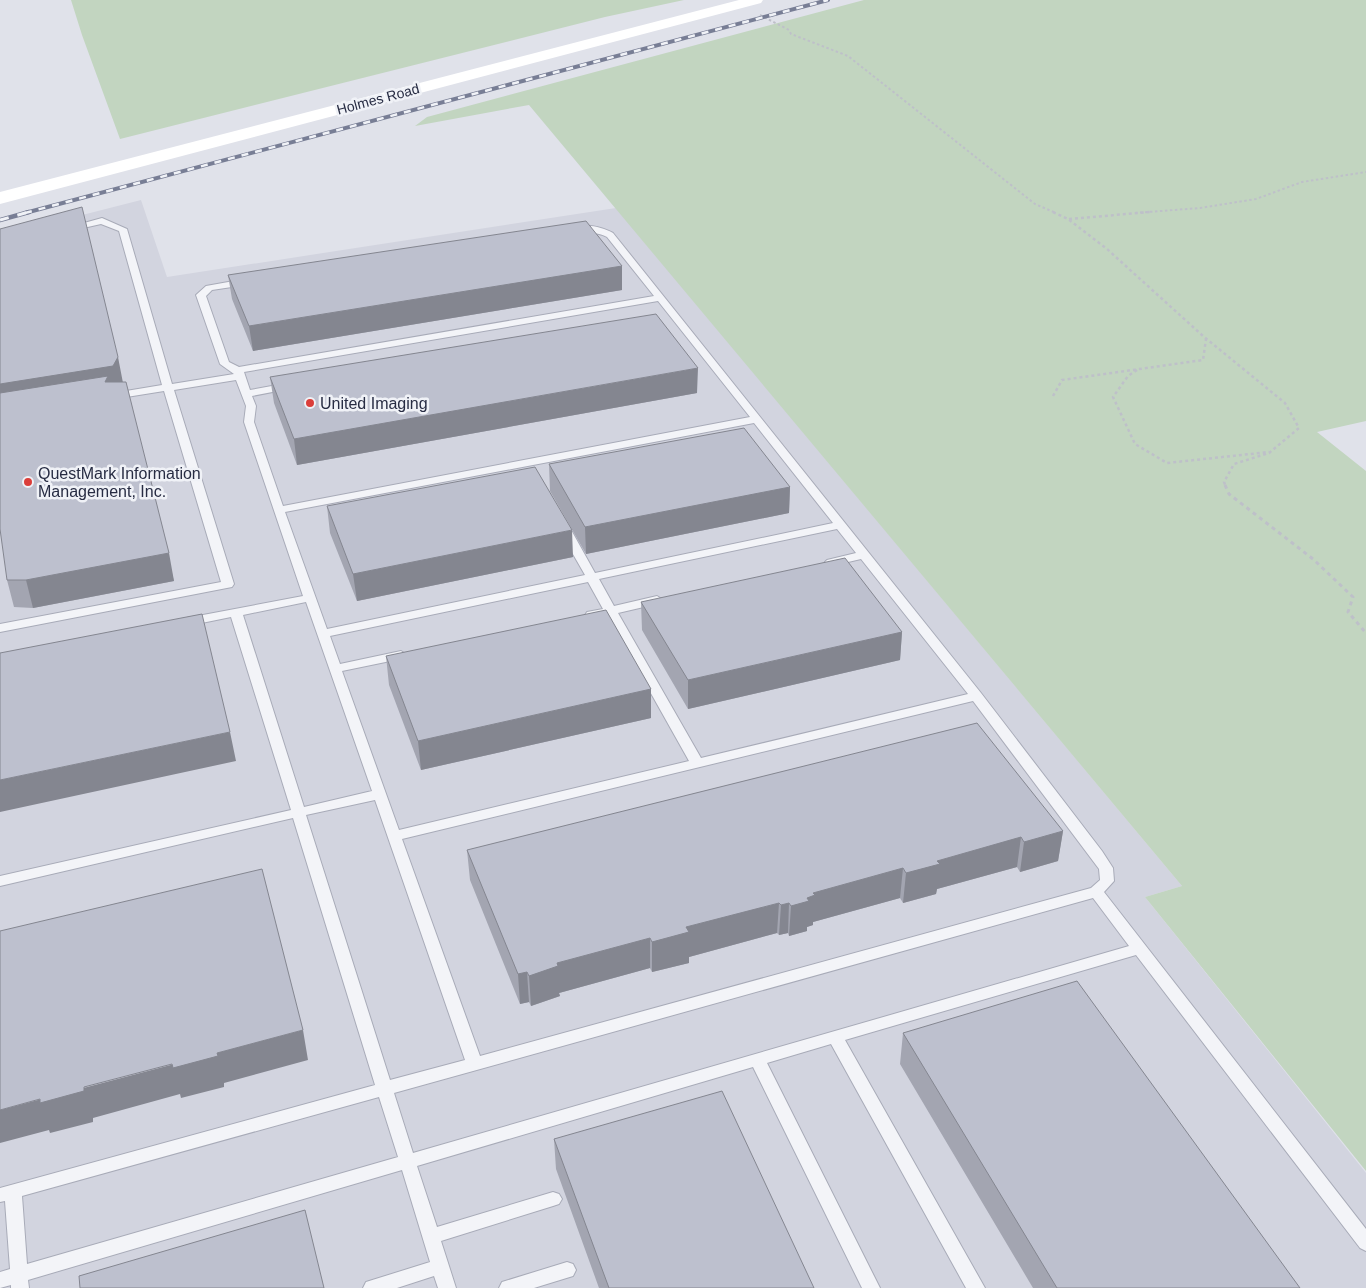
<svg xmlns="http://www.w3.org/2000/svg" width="1366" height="1288" viewBox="0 0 1366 1288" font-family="Helvetica,sans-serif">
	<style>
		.built { fill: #d2d4df }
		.green { fill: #c2d5c0 }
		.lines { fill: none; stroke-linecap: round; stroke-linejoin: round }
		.lane-casing { stroke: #a8abb8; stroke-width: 2 }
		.path-far2 { stroke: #bec0c9; stroke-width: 2; stroke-dasharray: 2.5 2.5; stroke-linecap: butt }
		.path-far1 { stroke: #bec0c9; stroke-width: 2.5; stroke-dasharray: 3 3; stroke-linecap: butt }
		.path { stroke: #bec0c9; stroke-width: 3; stroke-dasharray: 4 4; stroke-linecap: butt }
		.lane { fill: #f3f4f8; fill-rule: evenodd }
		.secondary { fill: #fff; fill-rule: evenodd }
		.rail-far1-casing { stroke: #787e95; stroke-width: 4 }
		.rail-casing { stroke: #787e95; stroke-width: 4.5 }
		.rail-far1 { stroke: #f0f2f7; stroke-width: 2.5; stroke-dasharray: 7; stroke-linecap: butt }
		.rail { stroke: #f0f2f7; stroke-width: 3; stroke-dasharray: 9; stroke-linecap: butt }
		.wall { fill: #a3a5b1 }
		.shaded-wall { fill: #848690 }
		.building { fill: #bdc0ce; stroke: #848690 }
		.poi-dot { fill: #db3e3a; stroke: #f0f2f7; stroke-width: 2 }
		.labels { text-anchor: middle; stroke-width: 5; stroke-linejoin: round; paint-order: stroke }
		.far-street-label { font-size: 14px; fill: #272c43; stroke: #f0f2f7 }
		.poi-label { font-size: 16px; fill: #272c43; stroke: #f0f2f7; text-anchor: start }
	</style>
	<rect width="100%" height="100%" fill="#e0e2ea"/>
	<path class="built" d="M141 200 167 277 616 208 1182 886 1145 897 1366 1173V1288H0V236Z"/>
	<path class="green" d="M71 0H684L605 17 120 139 82 35Z
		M864 0H1366V421L1317 432 1366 471V1171L1145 897 1182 886 529 105 415 126 427 117Z"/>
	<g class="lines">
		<g class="lane-casing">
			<path id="lane" d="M102 218 127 229 172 384 234 374 220 364 196 295 206 286 245 279 250 282 245 285 212 290 206 296 229 362 239 367 654 296 607 237C593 229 579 236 572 230 583 222 602 227 613 233L981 693 1102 851 1113 868 1114 881 1104 892 1366 1229V1251L1360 1248 1136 955 845 1040 985 1288H966L831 1044 767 1063 880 1288H862L753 1067 417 1166 437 1227 553 1192 559 1194 562 1199 559 1204 553 1206 441 1241 456 1288H438L434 1276 397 1288H363L366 1282 430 1262 402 1170 28 1280 29 1288H11V1285L0 1288V1272L10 1269 5 1201 0 1202V1188L375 1085 293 818 0 886V876L291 810 231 617 187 626 181 622 187 618 303 596 244 422 246 406 236 380 174 390 234 584 232 587 0 632V624L221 582 164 391 114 399 109 396 114 393 162 385 119 231 101 224 70 231 66 228ZM658 301 750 417 283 506 254 422 256 406 252 396 288 389 293 386 288 383 250 390 244 372ZM754 423 833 523 595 573 570 528 564 525 558 528 585 575 327 629 285 512ZM837 529 856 553 827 560 825 562 827 564 831 566 861 559 968 694 701 758 618 613 661 603 663 600 657 596 614 606 599 579ZM588 582 603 609 587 612 585 615 591 619 607 615 689 761 399 830 342 671 405 658 407 655 401 651 340 664 330 636ZM306 602 372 791 304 807 243 615ZM973 701 1099 869 1100 880 1091 888 480 1056 402 839ZM375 800 465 1060 390 1080 306 815ZM1093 898 1129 946 413 1153 394 1093ZM379 1097 398 1157 27 1264 22 1196Z
				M567 1262 573 1264 576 1270 573 1276 534 1288H499L502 1282Z"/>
		</g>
		<path class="path-far2" d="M760 15 789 30 791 34 848 56 1035 204 1056 213
			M1135 213 1200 208 1256 199 1302 182 1366 172"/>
		<path class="path-far1" d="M1053 212 1068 219 1107 249 1203 336 1285 403 1299 428 1269 453 1234 464 1224 482 1226 487
			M1069 219 1150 212
			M1137 370 1128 376 1113 397 1135 444 1167 463 1269 452
			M1053 396 1062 380 1203 360 1206 339"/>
		<path class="path" d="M1225 485 1229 494 1313 559 1353 597 1348 612 1366 633"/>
		<use href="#lane" class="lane"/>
		<path class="secondary" d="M739 0H763L761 3 0 204V192Z"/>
		<g class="rail-far1-casing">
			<path id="rail-far1" d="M25 213 828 0"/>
		</g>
		<g class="rail-casing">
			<path id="rail" d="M0 220 29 212"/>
		</g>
		<use href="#rail-far1" class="rail-far1"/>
		<use href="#rail" class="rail"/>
	</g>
	<path class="wall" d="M622 266V290L253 351 232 299 228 275Z
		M270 377 697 393 297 465 274 403Z
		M123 382 174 581 33 608 14 607 7 580Z
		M549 464 790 487 789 513 586 554 550 491Z
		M327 506 573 557 357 601 330 533Z
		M641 602 902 632 900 660 688 709 642 630Z
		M386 656 651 689V718L421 770 389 685Z
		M1063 831 1058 861 1020 872 1017 867 937 889 936 894 903 903 900 898 813 922V925L807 927V931L789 936 788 933 779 935 777 933 689 957V963L652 972 650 968 559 993 560 996 531 1006 529 1002 520 1004 470 880 467 850Z
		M903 1033 1300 1288H1033L900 1064Z
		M554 1139 814 1288H599L556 1169Z"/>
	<path class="shaded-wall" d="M622 266V290L253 351 249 326Z
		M118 357 123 383 0 410V384Z
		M698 368 697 393 297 465 294 439Z
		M790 487 789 513 586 554 585 527Z
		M572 530 573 557 357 601 353 574Z
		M169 553 174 581 33 608 26 580Z
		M902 632 900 660 688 709V680Z
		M651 689V718L421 770 418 741Z
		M230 732 236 761 0 812V780Z
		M1063 831 1058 861 1020 872 1024 842Z
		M1021 837 1017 867 937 889 936 894 903 903 906 873 937 861Z
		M903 868 900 898 813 922V925L807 927V931L789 936 791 906 807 898 813 893Z
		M779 903 777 933 689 957V963L652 972V942L686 927Z
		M789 903 788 933 779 935 781 905Z
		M650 938V968L559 993 560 996 531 1006 529 976 557 963Z
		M527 972 529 1002 520 1004 518 974Z
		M303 1030 308 1060 224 1083V1087L181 1098 180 1094 93 1118V1122L50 1133 49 1130 0 1143V1110Z"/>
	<path class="building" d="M82 207 118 357 113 366 0 384V229Z
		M586 221 622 266 249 326 228 275Z
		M656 314 698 368 294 439 270 377Z
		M108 376 105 382H126L169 553 26 580H7L0 529V393Z
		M744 428 790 487 585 527 549 464Z
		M535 467 572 530 353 574 327 506Z
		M845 558 902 632 688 680 641 602Z
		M606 610 651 689 418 741 386 656Z
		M202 614 230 732 0 780V653Z
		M977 723 1063 831 1024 842 1021 837 937 861 940 864 906 873 903 868 813 893 815 895 807 898 809 901 791 906 789 903 781 905 779 903 686 927 689 932 652 942 650 938 557 963 558 966 529 976 527 972 518 974 467 850Z
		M262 869 303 1030 217 1053 218 1056 173 1068 172 1064 84 1087V1091L40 1103V1099L0 1110V931Z
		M1077 981 1300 1288H1057L903 1033Z
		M722 1091 814 1288H609L554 1139Z
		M305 1210 324 1288H80L79 1276Z"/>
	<g class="poi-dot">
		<circle cx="310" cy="403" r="5"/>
		<circle cx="28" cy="482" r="5"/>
	</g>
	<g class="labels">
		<g class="far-street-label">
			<text transform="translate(378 99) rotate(-15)" y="5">Holmes Road</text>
		</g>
		<g class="poi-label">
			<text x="320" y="409">United Imaging</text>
			<text x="38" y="479">QuestMark Information<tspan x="38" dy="18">Management, Inc.</tspan></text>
		</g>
	</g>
</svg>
